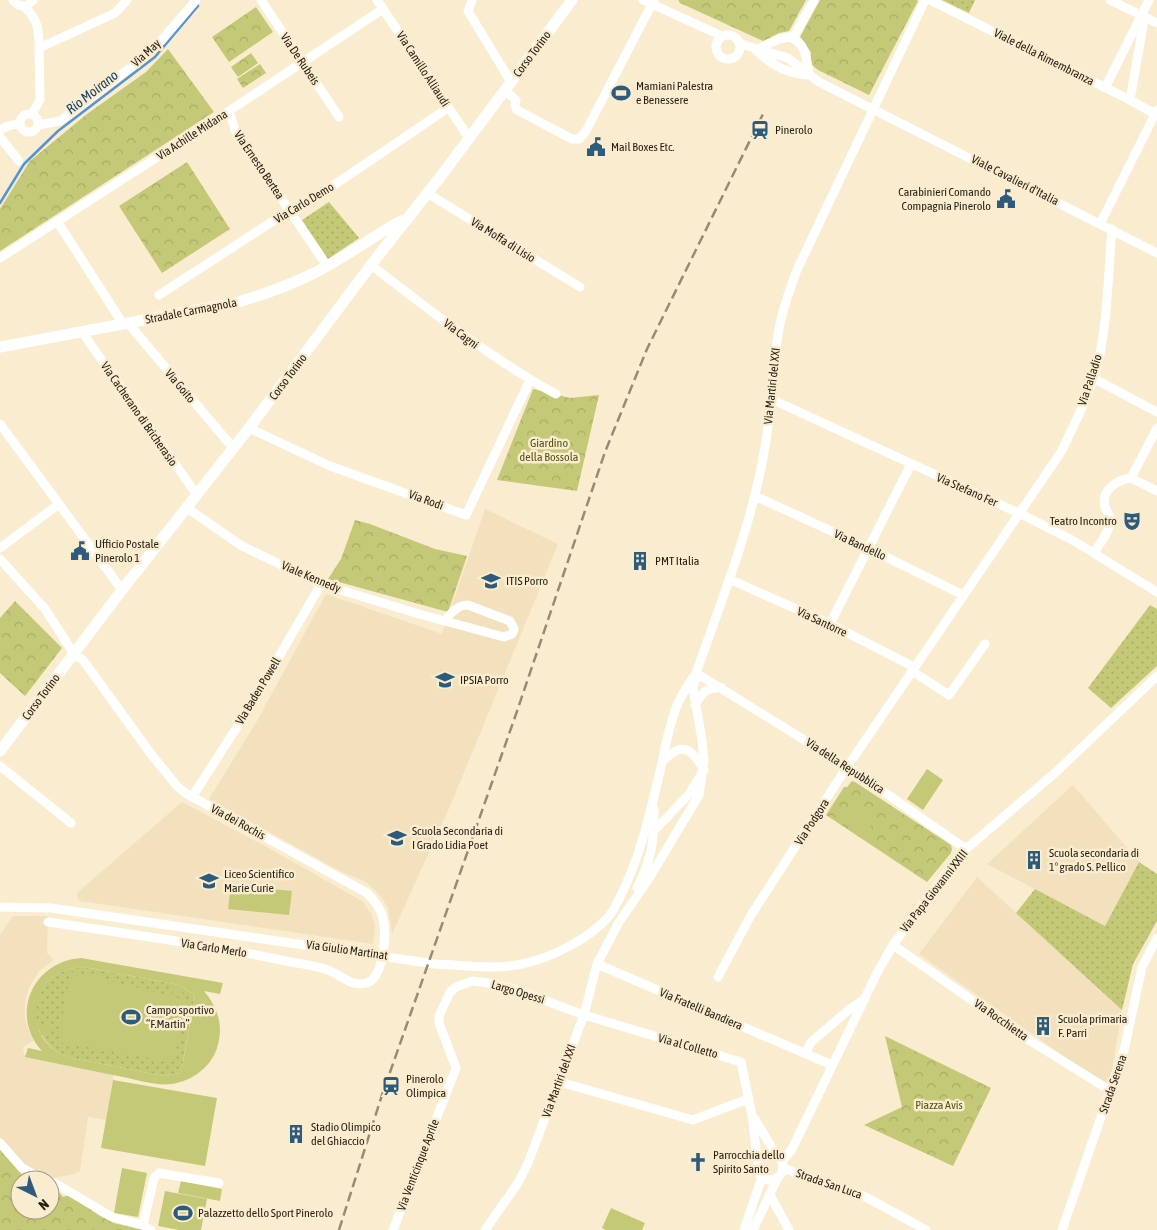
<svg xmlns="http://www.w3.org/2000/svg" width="1157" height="1230" viewBox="0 0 1157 1230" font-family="'Asap Condensed',sans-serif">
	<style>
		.built { fill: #f2e1bc }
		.grass { fill: url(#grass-dots) }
		.park { fill: url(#park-crowns) }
		.pitch { fill: #c4c977; fill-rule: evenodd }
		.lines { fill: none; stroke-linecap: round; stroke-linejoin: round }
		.stream { stroke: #5693d5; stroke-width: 2.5 }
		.minor { stroke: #fff; stroke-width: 9 }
		.major { stroke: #fff; stroke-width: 11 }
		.rail { stroke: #958c76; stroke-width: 2.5; stroke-dasharray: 10 5; stroke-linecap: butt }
		.labels { text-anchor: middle; stroke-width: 5; stroke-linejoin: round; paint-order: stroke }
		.street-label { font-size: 12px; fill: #241f14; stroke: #faecce }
		.poi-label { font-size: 12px; fill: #241f14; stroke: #faecce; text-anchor: start }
		.park-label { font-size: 12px; fill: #52550e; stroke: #faecce }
		.water-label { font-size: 14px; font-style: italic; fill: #15416c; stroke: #faecce }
	</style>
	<defs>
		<pattern id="grass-dots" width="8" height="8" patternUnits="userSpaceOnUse" patternTransform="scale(1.25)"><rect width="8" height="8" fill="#c4c977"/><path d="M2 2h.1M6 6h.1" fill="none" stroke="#a8ac66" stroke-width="1.8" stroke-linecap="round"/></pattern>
		<pattern id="park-crowns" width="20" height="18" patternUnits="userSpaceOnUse" patternTransform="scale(1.25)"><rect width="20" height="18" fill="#c4c977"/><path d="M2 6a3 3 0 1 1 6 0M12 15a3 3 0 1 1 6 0" fill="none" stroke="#a8ac66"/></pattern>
	</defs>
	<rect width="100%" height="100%" fill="#faecce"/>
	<path class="built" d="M485 509 558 544 451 804 392 934 388 908 379 894 366 882 340 871 209 799 257 721 326 594 442 634Z
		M1073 785 1139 862 1105 926 987 864Z
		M182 802 265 846 362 901 372 915 375 927 373 944 80 901 77 898V893Z
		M977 877 1122 1010 1109 1088 919 954Z
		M13 916H48L47 953 54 960 39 971 29 988 25 1003V1017L28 1029 34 1041 27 1044 23 1048 25 1057 114 1074 106 1120 88 1117 80 1171 75 1174 53 1178 45 1177 21 1162 0 1138V935Z"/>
	<path class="grass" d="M942 0H975L969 13Z
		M329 202 359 238 328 259 302 220Z
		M1150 605 1157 609V666L1111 708 1088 688Z
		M1139 862 1157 874V921L1133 964 1122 1010 1016 913 1035 889 1105 926Z
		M84 967 179 985 195 995 181 1073 164 1076 67 1057C17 1034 29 968 84 967Z"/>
	<path class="park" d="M678 0H806L789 31 779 33 763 41 680 3Z
		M820 0H916L918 1 869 95 818 70 811 64V52L800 37Z
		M256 7 273 32 229 62 212 37Z
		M168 49 214 112 0 251V209L30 161 87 114 146 72Z
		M251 53 258 63 238 77 231 67Z
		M260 64 266 73 243 88 237 79Z
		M187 162 230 229 162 273 119 206Z
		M533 389 570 398 599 395 577 491 497 480Z
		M355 520 370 524 435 549 467 556 448 612 328 579 341 559Z
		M15 601 62 648 25 696 0 673V618Z
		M852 781 855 782 951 845 952 849 951 853 927 882 826 815 844 787H847Z
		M885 1036 991 1088 953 1166 864 1125 902 1107Z
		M0 1146 22 1175 25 1174 35 1180H20V1210H50V1185L54 1187 63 1197 70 1195 100 1216 114 1223 143 1230H0Z"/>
	<path class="pitch" d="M927 769 943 780 923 810 907 799Z
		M855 811 873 823 865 835 847 822Z
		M231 885 292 891 289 915 228 909Z
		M81 958 223 983 220 994 204 991C218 1008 224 1026 217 1048 211 1067 192 1081 172 1084 156 1086 138 1080 123 1077 90 1070 57 1064 25 1057L28 1048 42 1051C9 1015 33 961 81 958ZM84 967 179 985 184 988 174 986 172 993 182 995 184 988 195 995 191 1019 187 1020V1023L190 1024 181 1073 164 1076 67 1057C56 1052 48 1046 41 1035L50 1037 51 1027H43L40 1033C27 998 47 968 84 967Z
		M71 972 95 978 96 972 107 974 105 980 187 1000 173 1062 58 1042Z
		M113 1080 217 1098 205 1166 101 1148Z
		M122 1168 147 1173 138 1217 114 1213Z
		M181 1181 222 1189 220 1201 178 1193Z
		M165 1191 207 1199 201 1230H179L158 1226Z
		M611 1208 645 1223 642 1230H606L602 1228Z"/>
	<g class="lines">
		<path class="stream" d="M0 203 24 164 58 131 155 57 198 6 197 4"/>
		<path class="minor" d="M13 0C19 8 27 8 33 0
			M261 0 339 117
			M377 0 469 138
			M472 0 468 11 511 82
			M643 0 722 36
			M930 0 1130 100 1157 115
			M1110 0 1157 23
			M23 6C38 18 39 30 39 48
			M716 47a12 12 0 1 1 24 0a12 12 0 1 1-24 0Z
			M789 37C806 41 807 61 809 75 788 74 770 64 756 50L779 39Z
			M793 38 814 0
			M741 44 788 58 819 82 1157 253
			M1105 88 1149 0
			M505 90 516 100 515 106 517 110 572 139H579L586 131 654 0
			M1130 100 1143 26 1141 15
			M229 111 235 130 327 266
			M20 123a9 9 0 1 1 18 0a9 9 0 1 1-18 0Z
			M32 115 40 99 39 48 115 13 127 0
			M38 125 60 121 142 59 161 41 196 0
			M0 130 8 126 20 123
			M0 137 19 161
			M427 193 580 287
			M57 221 123 324
			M1100 224 1157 110
			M0 258 229 111 383 9
			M371 265C431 311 490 358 556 394
			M159 295 284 214 297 210 448 108
			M128 323 233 448
			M82 332 197 495
			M1093 378 1157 412
			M771 399 1025 516 1074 541 1157 592
			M0 424 59 504
			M249 428 330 466 466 515 530 380
			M1131 478 1157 491
			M755 496 868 548 963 595
			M187 508 242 546 321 584 419 614 504 637 512 634 514 629 510 621 468 605C457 605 451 613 445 621
			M0 548 59 504 122 590
			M1094 553C1099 544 1110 532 1110 521 1111 516 1107 512 1105 507 1101 490 1116 480 1131 478L1157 428
			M0 559 45 609 74 654 83 660 151 754 177 786 187 794 367 893C374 900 381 908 383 918 387 933 384 979 366 983 350 987 342 975 328 970 316 966 304 964 291 962 211 945 129 934 48 922
			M729 579 830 624 914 667
			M830 624 911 464
			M912 671 949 695 985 644
			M696 673 848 767 966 849
			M695 705C703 691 705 689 721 687
			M0 766 71 823
			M192 797 251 705 321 584
			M653 832 689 794 704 770C692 748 682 741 663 761
			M637 888C652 858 654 842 654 809
			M0 907 51 908 435 964C463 965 494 970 522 964 551 958 594 937 612 912 615 907 618 901 621 895 638 861 648 822 657 784 664 757 667 729 678 703 682 694 688 686 693 677
			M617 925 648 880 699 795 704 761 702 740 693 689 696 673C722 599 752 525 765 447 771 412 771 376 777 341 780 317 788 295 796 272L925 0
			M893 945 1029 1040 1111 1091
			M597 964 832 1065
			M718 977 751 915 839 779 1061 452C1075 423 1090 394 1098 363 1108 319 1108 274 1112 229
			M806 1053 811 1042 851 1008 862 1001
			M560 1082 693 1120 748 1099
			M755 1119 776 1155
			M0 1143 22 1168 44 1180
			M757 1167a13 13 0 1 1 26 0a13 13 0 1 1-26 0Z
			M782 1161 792 1149 878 971 893 945 925 901 966 849 1056 772 1157 676
			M783 1168 823 1183 862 1195 926 1230
			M50 1182 55 1183 112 1217 143 1225 151 1230
			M770 1195 789 1230
			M143 1225 154 1178 159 1173 219 1183
			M393 1230 456 1068 439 1023V1016L450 992 456 987 472 981 488 983 514 989 584 1015 741 1062 752 1115 758 1167
			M485 1230 518 1183 528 1163 584 1015 597 964 619 922
			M744 1230 762 1177
			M753 1230 778 1177
			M1062 1230 1124 1050 1142 967 1157 938"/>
		<path class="major" d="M0 347 234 303C263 295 291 285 318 271 345 257 371 238 397 223L404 220
			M0 751 122 590 249 428 371 265 444 172 572 0"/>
		<path class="rail" d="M339 1230 382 1095 515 717 605 452 647 349 765 110"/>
	</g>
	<defs>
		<g id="stadium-bare" transform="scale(1.5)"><path d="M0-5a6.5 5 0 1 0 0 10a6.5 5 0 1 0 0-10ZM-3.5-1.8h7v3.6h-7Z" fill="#2d5b7b" stroke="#faecce" stroke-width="2.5" paint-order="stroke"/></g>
		<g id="station-bare" transform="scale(1.5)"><path d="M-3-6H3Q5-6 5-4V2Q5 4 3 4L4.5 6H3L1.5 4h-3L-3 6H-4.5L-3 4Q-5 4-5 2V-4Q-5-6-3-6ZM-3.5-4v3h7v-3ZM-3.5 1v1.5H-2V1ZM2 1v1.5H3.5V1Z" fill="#2d5b7b" stroke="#faecce" stroke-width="2.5" paint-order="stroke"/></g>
		<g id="civic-bare" transform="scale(1.5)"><path d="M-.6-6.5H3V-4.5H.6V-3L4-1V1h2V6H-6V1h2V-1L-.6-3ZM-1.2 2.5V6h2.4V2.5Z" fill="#2d5b7b" stroke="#faecce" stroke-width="2.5" paint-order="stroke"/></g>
		<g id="theatre-bare" transform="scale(1.5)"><path d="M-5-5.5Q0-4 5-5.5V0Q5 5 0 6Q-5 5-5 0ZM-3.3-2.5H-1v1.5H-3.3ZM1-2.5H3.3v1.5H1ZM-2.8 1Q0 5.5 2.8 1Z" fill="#2d5b7b" stroke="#faecce" stroke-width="2.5" paint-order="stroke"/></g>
		<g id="building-bare" transform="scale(1.5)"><path d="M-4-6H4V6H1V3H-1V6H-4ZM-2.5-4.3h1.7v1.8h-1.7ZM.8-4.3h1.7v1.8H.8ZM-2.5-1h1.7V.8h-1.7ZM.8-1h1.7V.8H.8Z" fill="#2d5b7b" stroke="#faecce" stroke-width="2.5" paint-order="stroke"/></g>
		<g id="school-bare" transform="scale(1.5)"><path d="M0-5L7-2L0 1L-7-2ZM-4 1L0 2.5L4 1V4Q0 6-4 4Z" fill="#2d5b7b" stroke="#faecce" stroke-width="2.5" paint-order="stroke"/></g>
		<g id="church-bare" transform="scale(1.5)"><path d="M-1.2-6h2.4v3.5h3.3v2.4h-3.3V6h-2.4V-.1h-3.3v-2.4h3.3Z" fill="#2d5b7b" stroke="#faecce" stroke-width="2.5" paint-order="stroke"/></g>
	</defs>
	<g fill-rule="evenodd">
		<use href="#stadium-bare" x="621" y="93"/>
		<use href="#station-bare" x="760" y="130"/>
		<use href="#civic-bare" x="596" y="147"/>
		<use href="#civic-bare" x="1006" y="199"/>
		<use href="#theatre-bare" x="1132" y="521"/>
		<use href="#civic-bare" x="80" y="551"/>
		<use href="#building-bare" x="640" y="561"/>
		<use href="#school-bare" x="491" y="581"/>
		<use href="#school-bare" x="445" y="680"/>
		<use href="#school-bare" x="397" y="838"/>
		<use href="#building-bare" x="1034" y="860"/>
		<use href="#school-bare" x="209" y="881"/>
		<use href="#stadium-bare" x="131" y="1017"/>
		<use href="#building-bare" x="1043" y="1026"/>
		<use href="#station-bare" x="391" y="1086"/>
		<use href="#building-bare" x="296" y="1134"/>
		<use href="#church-bare" x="698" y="1162"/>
		<use href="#stadium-bare" x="183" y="1213"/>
	</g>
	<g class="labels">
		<g class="street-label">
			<text transform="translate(146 53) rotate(-42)" y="4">Via May</text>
			<text transform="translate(532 54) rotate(-53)" y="4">Corso Torino</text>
			<text transform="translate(1044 57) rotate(27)" y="4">Viale della Rimembranza</text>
			<text transform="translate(300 59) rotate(56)" y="4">Via De Rubeis</text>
			<text transform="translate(423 69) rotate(57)" y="4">Via Camillo Alliaudi</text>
			<text transform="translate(192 135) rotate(-33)" y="4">Via Achille Midana</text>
			<text transform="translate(259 165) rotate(56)" y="4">Via Ernesto Bertea</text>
			<text transform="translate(1015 180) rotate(27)" y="4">Viale Cavalieri d'Italia</text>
			<text transform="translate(304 203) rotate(-31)" y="4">Via Carlo Demo</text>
			<text transform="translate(503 240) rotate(32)" y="4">Via Moffa di Lisio</text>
			<text transform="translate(191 311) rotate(-11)" y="4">Stradale Carmagnola</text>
			<text transform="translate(461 334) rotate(37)" y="4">Via Cagni</text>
			<text transform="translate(288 377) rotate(-53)" y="4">Corso Torino</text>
			<text transform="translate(1090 380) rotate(-72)" y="4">Via Palladio</text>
			<text transform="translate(180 386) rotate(50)" y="4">Via Goito</text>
			<text transform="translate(772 386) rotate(-84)" y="4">Via Martiri del XXI</text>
			<text transform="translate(139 414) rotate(55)" y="4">Via Cacherano di Bricherasio</text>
			<text transform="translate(967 490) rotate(24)" y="4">Via Stefano Fer</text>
			<text transform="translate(426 500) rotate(20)" y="4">Via Rodi</text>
			<text transform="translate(860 545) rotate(25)" y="4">Via Bandello</text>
			<text transform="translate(311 577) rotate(23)" y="4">Viale Kennedy</text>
			<text transform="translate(822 622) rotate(25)" y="4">Via Santorre</text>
			<text transform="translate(258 691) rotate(-59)" y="4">Via Baden Powell</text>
			<text transform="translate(41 697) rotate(-53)" y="4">Corso Torino</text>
			<text transform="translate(845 766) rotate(33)" y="4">Via della Repubblica</text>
			<text transform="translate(238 822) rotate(29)" y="4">Via dei Rochis</text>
			<text transform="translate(812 822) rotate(-57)" y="4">Via Podgora</text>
			<text transform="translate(934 891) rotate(-52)" y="4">Via Papa Giovanni XXIII</text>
			<text transform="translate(214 948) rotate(9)" y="4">Via Carlo Merlo</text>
			<text transform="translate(347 950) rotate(8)" y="4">Via Giulio Martinat</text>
			<text transform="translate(518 992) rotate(17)" y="4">Largo Opessi</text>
			<text transform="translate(701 1009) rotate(23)" y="4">Via Fratelli Bandiera</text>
			<text transform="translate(1001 1020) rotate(35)" y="4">Via Rocchietta</text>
			<text transform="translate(688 1046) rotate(16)" y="4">Via al Colletto</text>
			<text transform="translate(559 1081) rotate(-70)" y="4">Via Martiri del XXI</text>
			<text transform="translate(1113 1084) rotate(-71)" y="4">Strada Serena</text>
			<text transform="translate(418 1165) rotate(-69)" y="4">Via Venticinque Aprile</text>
			<text transform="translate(829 1184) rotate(19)" y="4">Strada San Luca</text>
		</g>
		<g class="poi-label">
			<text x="636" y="90">Mamiani Palestra<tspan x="636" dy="14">e Benessere</tspan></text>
			<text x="775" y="134">Pinerolo</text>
			<text x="611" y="151">Mail Boxes Etc.</text>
			<text x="991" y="196" text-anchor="end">Carabinieri Comando<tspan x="991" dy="14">Compagnia Pinerolo</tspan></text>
			<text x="1117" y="525" text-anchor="end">Teatro Incontro</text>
			<text x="95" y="548">Ufficio Postale<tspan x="95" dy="14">Pinerolo 1</tspan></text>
			<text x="655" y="565">PMT Italia</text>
			<text x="506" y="585">ITIS Porro</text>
			<text x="460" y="684">IPSIA Porro</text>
			<text x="412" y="835">Scuola Secondaria di<tspan x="412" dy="14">I Grado Lidia Poet</tspan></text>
			<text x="1049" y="857">Scuola secondaria di<tspan x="1049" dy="14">1° grado S. Pellico</tspan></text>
			<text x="224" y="878">Liceo Scientifico<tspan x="224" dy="14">Marie Curie</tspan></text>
			<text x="146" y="1014">Campo sportivo<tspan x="146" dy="14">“F.Martin”</tspan></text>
			<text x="1058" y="1023">Scuola primaria<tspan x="1058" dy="14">F. Parri</tspan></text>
			<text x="406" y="1083">Pinerolo<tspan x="406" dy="14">Olimpica</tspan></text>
			<text x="311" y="1131">Stadio Olimpico<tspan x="311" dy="14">del Ghiaccio</tspan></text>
			<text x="713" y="1159">Parrocchia dello<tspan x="713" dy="14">Spirito Santo</tspan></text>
			<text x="198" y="1217">Palazzetto dello Sport Pinerolo</text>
		</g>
		<g class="park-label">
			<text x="549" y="447">Giardino<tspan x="549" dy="14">della Bossola</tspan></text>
			<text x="939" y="1109">Piazza Avis</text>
		</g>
		<g class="water-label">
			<text transform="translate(92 92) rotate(-38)" y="5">Rio Moirano</text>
		</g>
	</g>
	<g transform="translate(35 1195) rotate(138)"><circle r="24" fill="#faecce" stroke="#a49a84"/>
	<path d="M0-4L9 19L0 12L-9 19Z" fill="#2d5b7b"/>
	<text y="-8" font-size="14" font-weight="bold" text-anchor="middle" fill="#241f14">N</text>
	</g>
</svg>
